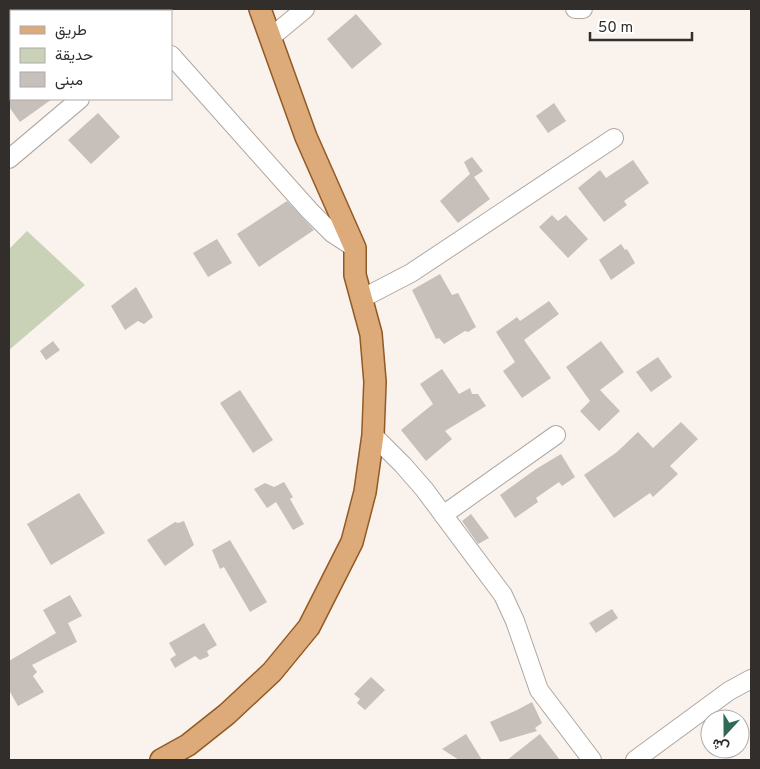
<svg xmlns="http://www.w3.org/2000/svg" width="760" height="769" viewBox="0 0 760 769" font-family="Overpass,Vazirmatn,sans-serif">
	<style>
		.green { fill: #c9d1b7 }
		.building { fill: #c7bfba }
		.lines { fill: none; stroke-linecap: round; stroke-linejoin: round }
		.minor-casing { stroke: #aea7a2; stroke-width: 20 }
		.major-casing { stroke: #925a25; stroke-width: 24 }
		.minor { stroke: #fff; stroke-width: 18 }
		.major { stroke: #ddaa7a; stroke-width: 21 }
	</style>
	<rect width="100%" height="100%" fill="#faf2ec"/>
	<path class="green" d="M27 231 85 285 9 350V249Z"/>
	<path class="building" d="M356 14 382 44 352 69 327 39Z
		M9 99H52L20 122 9 107Z
		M554 103 566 121 548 133 536 116Z
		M98 113 120 137 91 164 68 140Z
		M472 157 483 171 474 177 490 199 458 223 440 201 470 174 464 162Z
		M633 160 649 183 624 201 627 205 604 222 578 188 600 170 606 178Z
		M287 201 314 230 259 267 237 234Z
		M552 215 558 221 566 215 588 239 568 258 539 227Z
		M217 239 232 263 208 277 193 253Z
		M621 244 625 250 627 249 635 263 611 280 599 260Z
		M440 274 452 295 458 293 476 327 468 332 465 331 444 344 439 338 436 339 412 290Z
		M136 287 153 317 144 324 138 321 125 330 111 306Z
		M549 301 559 314 524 340 551 378 522 398 503 371 515 362 496 332 517 317 520 321Z
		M53 341 60 350 46 360 40 351Z
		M601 341 624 372 600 390 620 411 599 431 580 411 590 401 566 367Z
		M658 357 672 377 651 392 636 372Z
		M442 369 459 394 470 388 472 394H478L486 406 445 431 452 439 426 461 401 430 433 404 420 384Z
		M240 390 273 440 253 453 220 403Z
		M681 422 698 439 670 466 678 474 653 497 650 493 614 518 584 475 617 452 638 432 653 448Z
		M561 454 575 477 562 486 559 482 536 498 538 502 515 518 500 495 536 469Z
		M284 482 293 497 290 499 304 524 293 530 276 502 267 508 254 489 265 483 274 487Z
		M79 493 105 533 51 565 27 524Z
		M471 514 489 538 478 544 462 521Z
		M184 521 194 545 165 566 147 540 175 522 178 523Z
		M230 540 267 602 250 612 224 567 220 569 212 550Z
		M70 595 82 616 68 623 77 642 32 665 37 672 33 676 44 692 18 706 9 690V661L56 633 43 610Z
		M612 609 618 618 596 633 589 623Z
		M204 623 217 645 207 651 209 656 200 660 195 656 175 668 170 659 176 655 169 643Z
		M371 677 385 690 365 710 357 703 360 699 354 694Z
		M532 702 542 723 535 728 537 731 500 742 490 722 517 710Z
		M466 734 482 760H459L442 749Z
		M540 734 560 760H507Z"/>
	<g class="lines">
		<g class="minor-casing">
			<path id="minor" d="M61 9 63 11
				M575 9H583
				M270 38 305 9
				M171 55 309 210 332 233 355 248
				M9 159 80 99
				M361 299 411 273 614 138
				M373 435 403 465 424 489 503 595 515 621 539 690 592 760
				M443 515 556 435
				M635 760 729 691 751 679"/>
		</g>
		<g class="major-casing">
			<path id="major" d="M161 760 188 745 227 714 272 672 309 627 352 542 365 492 373 435 375 382 371 334 355 275V248L306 137 260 9"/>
		</g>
		<use href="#minor" class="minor"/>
		<use href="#major" class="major"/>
	</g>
	<rect width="760" height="769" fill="none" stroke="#312e2c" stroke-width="20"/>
	<rect x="10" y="10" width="162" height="90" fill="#ffffff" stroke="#adabab"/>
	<rect x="20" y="26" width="25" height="8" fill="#ddaa7a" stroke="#adabab"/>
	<text x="55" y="35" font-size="15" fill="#312e2c">طريق</text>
	<rect x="20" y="48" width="25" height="15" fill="#c9d1b7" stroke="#adabab"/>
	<text x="55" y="60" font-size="15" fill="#312e2c">حديقة</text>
	<rect x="20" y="72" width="25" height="15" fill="#c7bfba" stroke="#adabab"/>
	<text x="55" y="85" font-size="15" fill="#312e2c">مبنى</text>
	<g transform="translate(725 734) rotate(201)"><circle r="24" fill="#ffffff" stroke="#adabab"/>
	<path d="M0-4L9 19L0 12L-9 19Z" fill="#306a54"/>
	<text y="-8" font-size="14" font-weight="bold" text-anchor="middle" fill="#312e2c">ش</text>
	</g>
	<path d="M590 32v8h102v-8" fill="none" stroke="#312e2c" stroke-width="2.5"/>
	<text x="598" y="32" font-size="15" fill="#312e2c" stroke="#ffffff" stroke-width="4" paint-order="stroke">50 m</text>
</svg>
